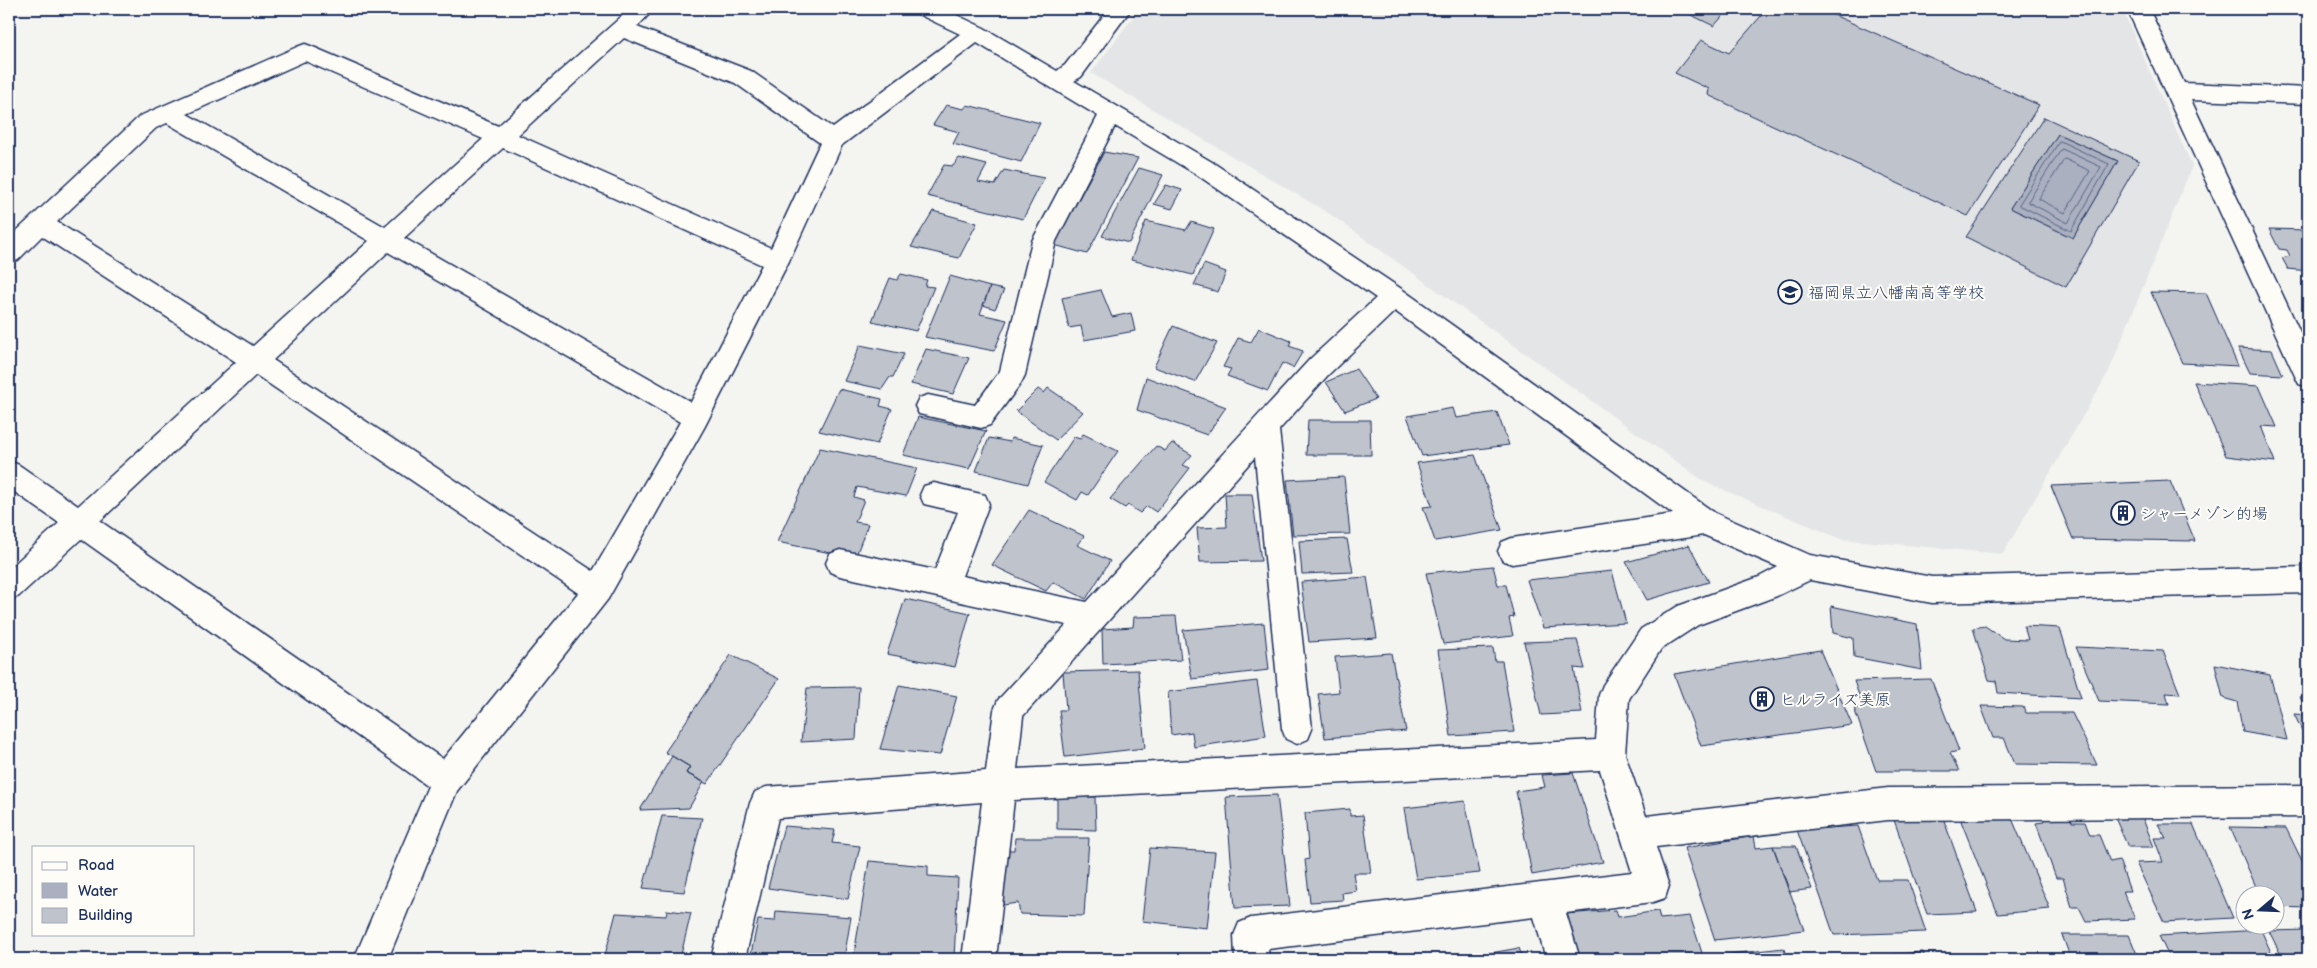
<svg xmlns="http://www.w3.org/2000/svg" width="2317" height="968" viewBox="0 0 2317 968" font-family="'Balsamiq Sans','Klee One',sans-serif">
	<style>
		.built { fill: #e4e5e6 }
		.water { fill: #aab0bf; stroke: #717c98 }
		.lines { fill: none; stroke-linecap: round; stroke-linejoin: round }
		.shore { stroke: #546385; stroke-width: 1 }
		.building { fill: #bfc3cc; stroke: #1b2f5e; fill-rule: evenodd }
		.minor-casing { stroke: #1b2f5e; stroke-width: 3 }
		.minor { fill: #fdfcf7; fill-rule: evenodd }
		.labels { text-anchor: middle; stroke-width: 4; stroke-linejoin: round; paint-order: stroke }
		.poi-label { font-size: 16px; fill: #1b2f5e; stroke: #fdfcf7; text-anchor: start }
	</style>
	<rect width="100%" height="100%" fill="#f4f4f1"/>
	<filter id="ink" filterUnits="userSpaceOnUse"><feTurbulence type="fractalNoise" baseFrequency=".02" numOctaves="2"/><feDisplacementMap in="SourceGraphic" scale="10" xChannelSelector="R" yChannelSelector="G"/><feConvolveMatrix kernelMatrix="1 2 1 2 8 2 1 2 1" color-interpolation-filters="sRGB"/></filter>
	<g filter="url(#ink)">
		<path class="built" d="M1139 9H2122L2192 166 2109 371 2003 554 1841 539 1705 482 1330 214 1091 73Z"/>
		<path class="water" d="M2058 134 2118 161 2073 238 2010 208Z"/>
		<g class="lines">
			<path class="shore" d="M2060 141 2109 164 2071 231 2019 205Z
				M2062 149 2101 167 2068 223 2028 202Z
				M2065 159 2090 171 2065 213 2039 199Z"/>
		</g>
		<path class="building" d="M1688 9H1729L1714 26 1685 12Z
			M1767 9H1832L1829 13 2039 105 1968 216 1708 95 1709 89 1675 73 1701 40 1729 53Z
			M946 105 964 109 967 105 1040 123 1021 162 953 144 959 132 933 125Z
			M2044 117 2139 161 2066 287 1966 237ZM2058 134 2118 161 2073 238 2010 208Z
			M1104 152 1138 158 1087 254 1054 245Z
			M959 158 987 165 978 182 995 185 1004 170 1044 178 1023 219 927 196 944 165 953 166Z
			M1139 168 1163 175 1129 243 1102 236Z
			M1166 185 1182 190 1172 209 1154 204Z
			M933 211 977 223 959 258 911 247Z
			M1146 221 1186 230 1191 222 1214 229 1193 275 1131 260Z
			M2269 229 2308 230V271L2288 269 2282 258 2290 256 2287 250 2279 249Z
			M1204 264 1226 272 1218 292 1194 285Z
			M901 274 927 280 925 286 934 287 916 331 872 321 890 278 897 280Z
			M950 276 990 287 980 314 1007 320 994 351 925 337Z
			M990 287 1004 290 995 309 983 305Z
			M1101 290 1112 317 1131 313 1135 331 1084 340 1081 326 1069 328 1062 298Z
			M2151 292 2206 293 2238 366 2182 363Z
			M1173 326 1217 343 1195 382 1154 367Z
			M1259 328 1291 341 1289 346 1303 351 1293 368 1282 363 1268 391 1227 376 1231 369 1223 367 1238 338 1251 342Z
			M860 345 904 354 893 377H890L882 389 844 381Z
			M2238 348 2272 350 2283 375 2250 373Z
			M926 349 969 358 953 394 911 384Z
			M1356 369 1376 399 1345 411 1326 382Z
			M1146 377 1226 407 1207 435 1137 410Z
			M2194 382 2259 386 2277 427 2261 426 2275 462 2226 456Z
			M1048 388 1083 412 1056 440 1016 411 1038 389 1044 393Z
			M839 389 882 399 880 406 892 409 877 444 819 431Z
			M1453 408 1456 418 1497 412 1509 445 1422 456 1407 416Z
			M918 417 986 431 969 469 903 455Z
			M1308 420H1370L1371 455H1306Z
			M1083 434 1118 451 1088 495 1082 492 1077 500 1044 482 1074 437 1080 439Z
			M989 438 1010 442 1011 438 1043 445 1028 484 976 471Z
			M1172 443 1192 455 1183 465 1190 468 1156 512 1147 506 1140 513 1128 505 1125 508 1110 499 1156 446 1165 451Z
			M820 448 917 468 906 496 857 487 854 497 864 500 855 522 868 524 855 558 777 542Z
			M1475 455 1502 530 1435 541 1423 507 1432 506 1417 463Z
			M1344 477 1350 534 1293 535 1287 480Z
			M2170 481 2195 541 2073 539 2051 486Z
			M1225 494H1252L1261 561 1200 562 1197 528 1227 527Z
			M1029 510 1084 536 1077 545 1110 561 1086 599 1053 582 1046 591 992 565Z
			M1347 539 1353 572 1302 574 1299 541Z
			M1689 545 1709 582 1647 600 1626 562Z
			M1493 566 1498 585H1506L1514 617 1509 618 1513 636 1443 644 1426 573Z
			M1612 571 1626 623 1543 628 1527 580Z
			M1367 577 1377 638 1309 642 1301 582Z
			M905 599 970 613 955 667 887 654Z
			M1831 606 1917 624 1922 670 1854 657 1853 638 1833 633Z
			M1176 616 1181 660 1103 664 1102 629 1133 627 1134 617Z
			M1264 623 1269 670 1192 679 1183 630Z
			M1985 626 2004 639 2028 640 2024 626 2060 628 2081 698 1998 693 1996 681 1989 680 1973 628Z
			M1577 640 1585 669 1574 668 1582 713 1541 715 1524 642Z
			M2076 647 2163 651 2180 694 2166 693 2169 704 2099 701Z
			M1493 648 1495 661H1502L1514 732 1451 736 1438 650Z
			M1820 650 1852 725 1701 746 1674 674Z
			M1391 653 1406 731 1325 738 1318 694 1339 692 1335 657Z
			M731 655 779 679 707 784 686 773 690 767 665 752Z
			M2215 664 2270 675 2287 740 2243 732 2237 702 2223 698Z
			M1138 670 1145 748 1065 757 1059 710H1066L1063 672Z
			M1931 679 1959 751 1950 753 1959 771H1876L1854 708 1863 707 1854 681Z
			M1257 681 1266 736 1194 747 1192 732 1171 735 1168 692Z
			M899 685 957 696 940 755 880 749Z
			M859 687 856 739 801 742 807 688Z
			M2308 696V714L2300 697Z
			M1981 706 2023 707 2026 713H2072L2097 765 2015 764 2004 738H1993Z
			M2294 714 2308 715V743Z
			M672 756 690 767 686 773 704 782 689 808 640 810Z
			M1573 773 1603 862 1532 875 1516 791 1545 787 1542 775Z
			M1277 795 1290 906 1235 908 1226 797Z
			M1057 796 1095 797 1096 830 1057 829Z
			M1465 801 1480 873 1416 879 1404 808Z
			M1350 809V816L1363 815 1371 873H1353L1356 891 1342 893 1343 900 1310 902 1305 860 1309 859 1305 813Z
			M2008 809 2050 909 1998 914 1957 811Z
			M2111 809H2139L2154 847H2128Z
			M1942 815 1977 912 1927 914 1893 817Z
			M662 816 702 818 684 892 643 888Z
			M2070 816 2072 822H2085L2090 835H2099L2110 862 2119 860 2130 891H2123L2135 919 2086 921 2079 907H2072L2063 878H2056L2036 823 2044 822 2043 817Z
			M2158 824H2193L2233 918 2164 922 2136 863 2163 862 2154 838H2166Z
			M784 826 835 830 832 843 860 846 848 899 768 888Z
			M1858 826 1877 880H1908L1926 932 1834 935 1797 830Z
			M2230 827 2286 828 2308 873V908L2274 907V896H2260Z
			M1754 836 1756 848 1773 846 1804 930 1715 940 1684 848Z
			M1015 838H1089L1084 916 1020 914 1018 903 1003 905V850H1014Z
			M1773 846H1796L1812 889 1789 892Z
			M1150 848 1215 852 1207 928 1142 921Z
			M869 861 928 866V876L958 878 954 959H879V956L854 955Z
			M667 910 691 913 680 959H604L616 913 666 916Z
			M1616 910 1618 917 1658 911 1660 919 1690 916 1704 959H1579L1566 914Z
			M776 911 851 917 844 959H750L758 920 775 921Z
			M2261 930 2274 959H2170L2159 936Z
			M2308 930V959H2283L2269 931Z
			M2062 935H2129L2139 959H2071Z
			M1519 948 1523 959H1457Z
			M1784 948 1788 959H1721L1720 955Z
			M1923 952 1925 959H1828Z
			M2014 954 2016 959H1960L1959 957Z"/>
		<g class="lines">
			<g class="minor-casing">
				<path id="minor" d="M630 9H654L637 27 751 71 833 128 960 34 918 14 915 9H944L984 28 1057 71 1065 65 1109 9H1131L1081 77 1074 81 1212 162 1403 290 1715 513 1810 555 1932 577 2308 567V593L1932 603 1810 580 1777 596 1698 625 1661 649 1629 699 1625 754 1646 816 1888 788 2308 785V817L1888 820 1656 847 1669 886 1665 898 1653 902 1566 913 1580 959H1546L1534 917 1268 949 1269 959H1235L1234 935 1239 923 1251 918 1632 872 1600 770 1014 800 996 959H962L982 802 778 818 745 959H711L750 803 755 792 766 787 986 771 994 710 998 700 1067 625 840 576 830 572 826 563 830 554 840 550 935 570 958 512 924 504 920 495 924 486 934 483 985 495 989 504 962 576 1087 602 1310 359 1376 298 1196 174 1115 126 1056 241 1025 375 1021 383 990 425 981 428 919 414 915 406 919 398 928 395 975 405 1000 371 1032 241 1098 116 977 43 842 145 789 261 705 426 608 599 457 791 388 959H354L428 786 81 539 19 596 9 600V569L59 523 9 488V461L19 465 78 506 236 362 42 236 18 260 9 262V238L140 116 297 47 305 44 313 47 498 126ZM624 38 735 83 820 143 771 248 518 135ZM305 61 483 139 385 227 187 114ZM167 123 369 241 253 346 57 222 156 128ZM503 148 762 265 691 402 404 238ZM388 252 680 422 593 571 273 360ZM1395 311 1673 514 1512 538 1502 542 1498 551 1502 560 1512 564 1704 535 1778 567 1759 577 1678 606 1641 629 1603 685 1599 695 1596 740 1017 769 1023 716 1255 457 1282 729 1286 739 1297 744 1308 739 1312 729 1279 430 1328 375ZM256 375 578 593 443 759 100 521Z
					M2127 9H2149L2184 83 2308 88V104L2191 100 2308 349V387L2299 384 2295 376Z"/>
			</g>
			<use href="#minor" class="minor"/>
		</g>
	</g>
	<defs>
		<g id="school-ring" transform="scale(1.25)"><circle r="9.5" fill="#fdfcf7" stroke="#1b2f5e" stroke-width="1.5"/><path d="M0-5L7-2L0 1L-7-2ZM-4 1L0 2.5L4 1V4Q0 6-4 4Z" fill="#1b2f5e"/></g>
		<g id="building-ring" transform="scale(1.25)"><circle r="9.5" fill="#fdfcf7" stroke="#1b2f5e" stroke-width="1.5"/><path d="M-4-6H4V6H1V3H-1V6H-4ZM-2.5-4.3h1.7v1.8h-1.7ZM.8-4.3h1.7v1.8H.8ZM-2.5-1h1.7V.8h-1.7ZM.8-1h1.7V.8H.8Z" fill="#1b2f5e"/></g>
	</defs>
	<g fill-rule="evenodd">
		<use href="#school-ring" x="1790" y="292"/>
		<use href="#building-ring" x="2123" y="513"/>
		<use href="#building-ring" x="1762" y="699"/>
	</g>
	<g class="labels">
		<g class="poi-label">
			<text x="1808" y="298">福岡県立八幡南高等学校</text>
			<text x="2140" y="519">シャーメゾン的場</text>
			<text x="1780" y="705">ヒルライズ美原</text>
		</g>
	</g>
	<rect width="2317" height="968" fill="none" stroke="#fdfcf7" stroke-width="30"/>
	<rect x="15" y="15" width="2287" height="938" fill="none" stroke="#1b2f5e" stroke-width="2" filter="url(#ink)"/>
	<rect x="32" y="846" width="162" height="90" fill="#fdfcf7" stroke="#a3aaba"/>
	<rect x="42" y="862" width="25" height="8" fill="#fdfcf7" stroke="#a3aaba"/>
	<text x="78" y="870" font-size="15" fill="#1b2f5e">Road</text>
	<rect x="42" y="883" width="25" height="15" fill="#aab0bf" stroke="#a3aaba"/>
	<text x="78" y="896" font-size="15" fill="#1b2f5e">Water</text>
	<rect x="42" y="908" width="25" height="15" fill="#bfc3cc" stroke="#a3aaba"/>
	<text x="78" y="920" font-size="15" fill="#1b2f5e">Building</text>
	<g transform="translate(2260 910) rotate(251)"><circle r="24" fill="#fdfcf7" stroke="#a3aaba"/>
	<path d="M0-4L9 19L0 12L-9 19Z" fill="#1b2f5e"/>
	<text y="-8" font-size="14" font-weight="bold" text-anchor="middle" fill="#1b2f5e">N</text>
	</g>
</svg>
